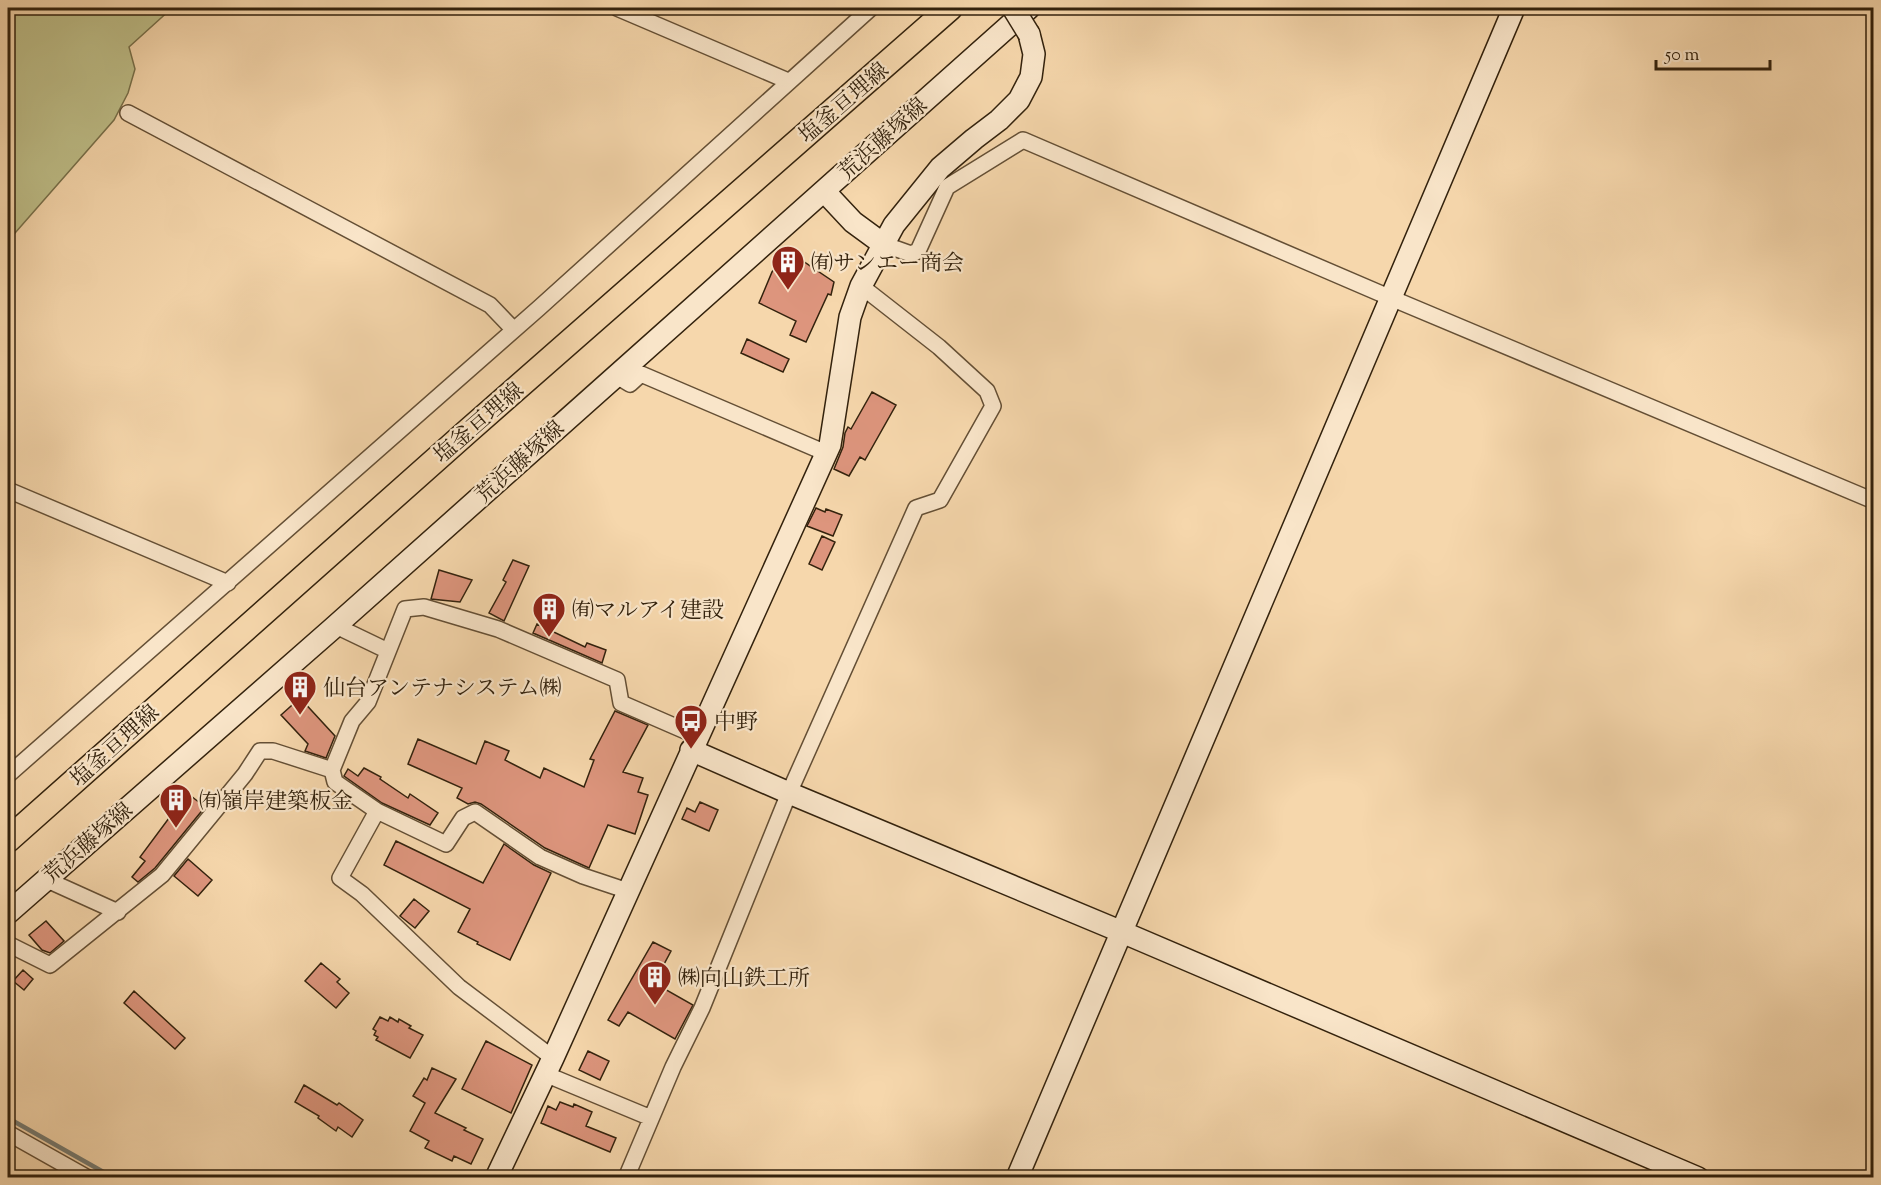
<svg xmlns="http://www.w3.org/2000/svg" width="1881" height="1185" viewBox="0 0 1881 1185" font-family="'Sorts Mill Goudy','Noto Serif JP',serif">
	<style>
		.green { fill: #bebe88; stroke: #78704a; stroke-width: 1.5 }
		.lines { fill: none; stroke-linecap: round; stroke-linejoin: round }
		.stream { stroke: #767b72; stroke-width: 4.5 }
		.building { fill: #dd957d; stroke: #33220d; stroke-width: 1.5 }
		.street-casing { stroke: #644f35; stroke-width: 18 }
		.secondary-casing { stroke: #33220d; stroke-width: 24 }
		.primary-casing { stroke: #33220d; stroke-width: 27 }
		.street { stroke: #f9e5c9; stroke-width: 15 }
		.secondary { stroke: #f9e5c9; stroke-width: 21 }
		.primary { stroke: #f6d7ac; stroke-width: 24 }
		.secondary-bridge-casing { stroke: #33220d; stroke-width: 24; stroke-linecap: butt }
		.secondary-bridge { stroke: #f9e5c9; stroke-width: 21 }
		.labels { text-anchor: middle; stroke-width: 4.5; stroke-linejoin: round; paint-order: stroke }
		.street-label { font-size: 22px; fill: #33220d; stroke: #f9e5c9 }
		.poi-label { font-size: 22px; fill: #33220d; stroke: #f9e5c9; text-anchor: start }
	</style>
	<rect width="100%" height="100%" fill="#f6d7ac"/>
	<filter id="stains"><feTurbulence type="fractalNoise" baseFrequency=".00333" numOctaves="4"/><feColorMatrix values="0 0 0 0 .2 0 0 0 0 .09 0 0 0 0 .02 0 0 0 .5 -.17"/></filter>
	<radialGradient id="worn" r=".72"><stop offset=".6" stop-color="#630" stop-opacity="0"/><stop offset="1" stop-color="#630" stop-opacity=".3"/></radialGradient>
	<path class="green" d="M8 8H172L129 47 135 69 128 93 114 120 8 241Z"/>
	<g class="lines">
		<path class="stream" d="M8 1118 114 1178"/>
	</g>
	<path class="building" d="M788 251 834 282 831 295 828 294 806 342 790 335 796 321 759 303 772 272Z
		M747 339 789 359 783 372 741 353Z
		M872 392 896 405 865 460 860 457 849 476 834 469 843 447 845 433 848 427 851 429Z
		M816 508 825 512 826 509 842 515 833 536 807 526Z
		M822 536 835 542 822 570 809 564Z
		M513 560 529 566 504 621 489 613 506 582 503 580Z
		M439 570 472 580 460 602 431 599Z
		M537 624 585 647 587 643 606 650 602 663 533 633Z
		M300 698 335 736 326 758 305 751 308 744 281 715Z
		M615 711 648 725 623 772 643 778 638 792 648 795 635 834 608 825 589 868 545 848 481 804 475 802 468 804 457 798 462 788 408 764 418 739 476 764 485 741 509 751 505 760 540 778 544 768 584 787 594 760 590 759Z
		M364 768 381 777 380 779 408 798 410 794 438 813 430 825 382 803 344 776 348 769 358 776Z
		M191 796 205 807 155 868 138 882 132 877 145 861 140 857 172 814 175 816Z
		M700 802 718 810 709 831 682 819 687 808 695 812Z
		M396 841 483 883 504 844 534 865 551 873 510 960 477 944 478 942 458 932 470 909 384 865Z
		M188 859 212 880 198 896 174 876Z
		M414 899 429 911 415 928 400 916Z
		M46 921 64 941 50 953 42 950 29 935Z
		M653 942 671 951 654 983 693 1005 675 1039 628 1012 619 1026 608 1020Z
		M321 963 340 979 337 982 349 993 336 1008 305 981Z
		M23 970 33 979 24 990 13 981Z
		M134 991 185 1038 175 1049 124 1003Z
		M380 1017 388 1021 390 1017 398 1022 399 1019 411 1026 409 1028 423 1035 410 1058 376 1040 378 1037 374 1035 376 1031 373 1029Z
		M486 1041 532 1065 511 1113 462 1089Z
		M588 1051 609 1061 600 1080 579 1070Z
		M432 1068 456 1079 435 1113 466 1128 464 1130 483 1139 471 1164 454 1156 452 1161 425 1148 429 1141 410 1131 425 1103 413 1096 424 1078 427 1080Z
		M304 1085 337 1105 339 1103 363 1120 352 1137 338 1127 336 1131 318 1118 319 1116 295 1102Z
		M560 1102 573 1107 574 1104 592 1112 586 1126 616 1138 610 1152 541 1123 548 1106 556 1110Z"/>
	<g class="lines">
		<g class="street-casing">
			<path id="street" d="M617 8 788 81
				M128 113 490 305 514 330
				M883 244 911 254 918 251 947 187 1023 140 1391 298 1874 501
				M615 375 630 384 641 374 826 453
				M8 490 228 583
				M336 626 388 651
				M8 775 539 308 871 8
				M377 811 340 878 362 894 459 987 553 1058
				M45 879 118 912
				M628 891 583 876 540 857 475 812 463 818 446 844 377 811 335 782 332 770 352 721 368 702 405 609 424 607 498 629 617 680 621 703 697 736
				M8 944 50 965 162 875 245 774 260 751H273L332 770
				M545 1074 651 1118
				M8 1133 88 1178
				M626 1178 673 1067 702 1008 789 793 916 508 940 500 993 406 987 391 939 347 861 286"/>
		</g>
		<g class="secondary-casing">
			<path id="secondary" d="M824 191 853 222 883 244
				M691 750 789 793 1122 932 1698 1178
				M8 913 332 629 1029 8
				M496 1178 553 1058 830 445 850 317 861 286 894 225 940 168 974 139 999 120 1019 100 1031 77 1034 54 1029 34
				M1017 1178 1514 8"/>
		</g>
		<g class="primary-casing">
			<path id="primary" d="M8 840 468 431 950 8"/>
		</g>
		<use href="#street" class="street"/>
		<use href="#secondary" class="secondary"/>
		<use href="#primary" class="primary"/>
		<g class="secondary-bridge-casing">
			<path id="secondary-bridge" d="M1013 8 1029 34"/>
		</g>
		<use href="#secondary-bridge" class="secondary-bridge"/>
	</g>
	<defs>
		<g id="building-pin" transform="scale(1.725)"><path d="M0 17L-7.5 6A9.5 9.5 0 1 1 7.5 6Z" fill="#8f2418" stroke="#f9e5c9"/><path d="M-4-6H4V6H1V3H-1V6H-4ZM-2.5-4.3h1.7v1.8h-1.7ZM.8-4.3h1.7v1.8H.8ZM-2.5-1h1.7V.8h-1.7ZM.8-1h1.7V.8H.8Z" fill="#fff"/></g>
		<g id="bus-pin" transform="scale(1.725)"><path d="M0 17L-7.5 6A9.5 9.5 0 1 1 7.5 6Z" fill="#8f2418" stroke="#f9e5c9"/><path d="M-5-6H5V4H4V6H2V4H-2V6H-4V4H-5ZM-3.5-4V0h7V-4ZM-3.5 1.2v1.5H-2V1.2ZM2 1.2v1.5H3.5V1.2Z" fill="#fff"/></g>
	</defs>
	<g fill-rule="evenodd">
		<use href="#building-pin" x="788" y="262"/>
		<use href="#building-pin" x="549" y="609"/>
		<use href="#building-pin" x="300" y="687"/>
		<use href="#bus-pin" x="691" y="721"/>
		<use href="#building-pin" x="176" y="800"/>
		<use href="#building-pin" x="655" y="977"/>
	</g>
	<g class="labels">
		<g class="street-label">
			<text transform="translate(843 102) rotate(-41)" y="8">塩釜亘理線</text>
			<text transform="translate(882 138) rotate(-42)" y="8">荒浜藤塚線</text>
			<text transform="translate(478 422) rotate(-41)" y="8">塩釜亘理線</text>
			<text transform="translate(519 461) rotate(-42)" y="8">荒浜藤塚線</text>
			<text transform="translate(114 745) rotate(-42)" y="8">塩釜亘理線</text>
			<text transform="translate(87 842) rotate(-41)" y="8">荒浜藤塚線</text>
		</g>
		<g class="poi-label">
			<text x="811" y="270">㈲サンエー商会</text>
			<text x="572" y="617">㈲マルアイ建設</text>
			<text x="323" y="695">仙台アンテナシステム㈱</text>
			<text x="714" y="729">中野</text>
			<text x="199" y="808">㈲嶺岸建築板金</text>
			<text x="678" y="985">㈱向山鉄工所</text>
		</g>
	</g>
	<rect width="1881" height="1185" fill="none" stroke="#f6d7ac" stroke-width="30"/>
	<rect x="9" y="9" width="1863" height="1167" fill="none" stroke="#33220d" stroke-width="3"/>
	<rect x="15" y="15" width="1851" height="1155" fill="none" stroke="#33220d" stroke-width="1.5"/>
	<path d="M1656 60v9h114v-9" fill="none" stroke="#33220d" stroke-width="3"/>
	<text x="1665" y="60" font-size="18" fill="#33220d" stroke="#f9e5c9" stroke-width="4.5" paint-order="stroke">50 m</text>
	<rect width="100%" height="100%" filter="url(#stains)"/>
	<rect width="100%" height="100%" fill="url(#worn)"/>
</svg>
